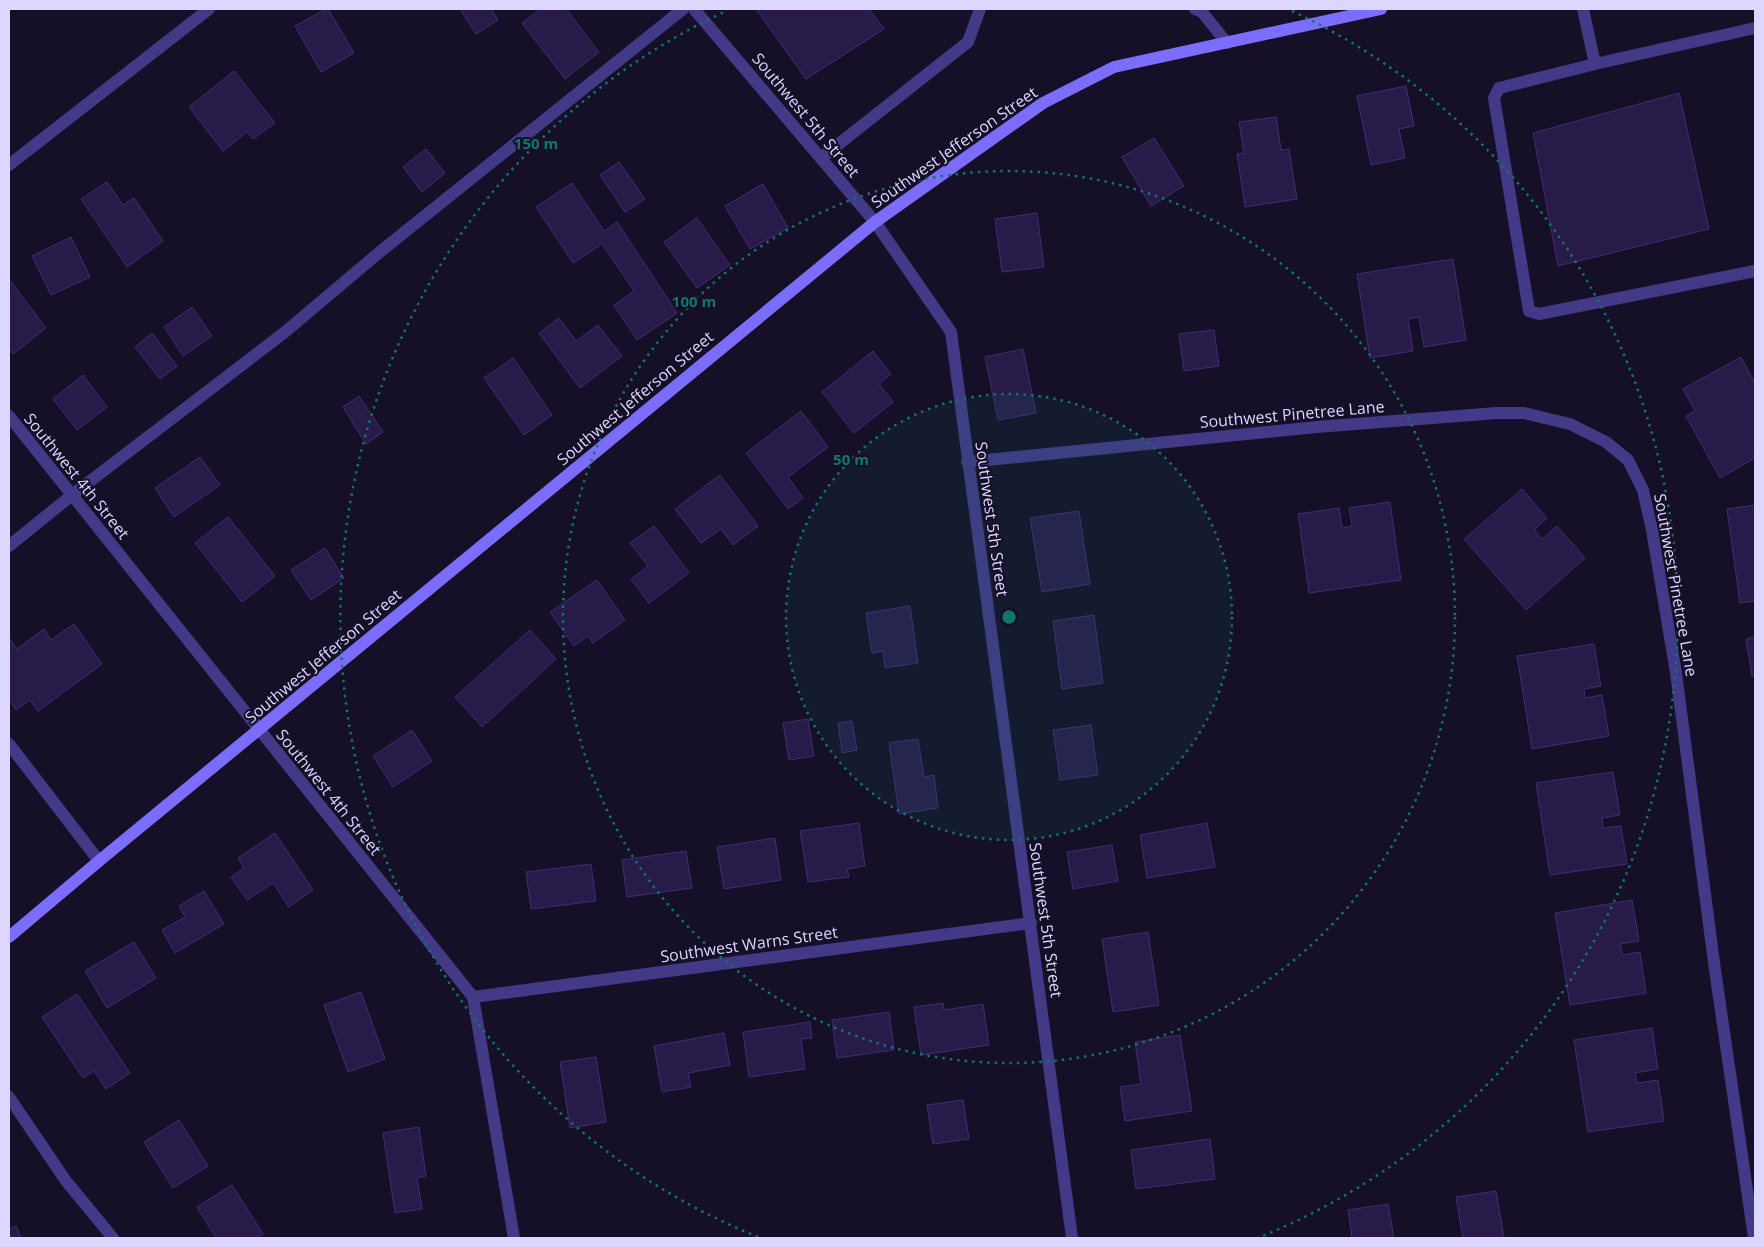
<svg xmlns="http://www.w3.org/2000/svg" width="1764" height="1247" viewBox="0 0 1764 1247" font-family="'Open Sans',sans-serif">
	<style>
		.building { fill: #281b49; stroke: #402d75 }
		.lines { fill: none; stroke-linecap: round; stroke-linejoin: round }
		.lane { stroke: #423a87; stroke-width: 12 }
		.street { stroke: #423a87; stroke-width: 12 }
		.secondary { stroke: #7b6dff; stroke-width: 12 }
		.ring { fill: none; stroke: #0f766e; stroke-width: 2.5; stroke-dasharray: 2.5 5 }
		.labels { text-anchor: middle; stroke-width: 4; stroke-linejoin: round; paint-order: stroke }
		.street-label { font-size: 16px; fill: #ddd6ff; stroke: #150f27 }
		.centre { fill: #0f766e; stroke: #150f27; stroke-width: 2.5 }
		.ring-label { font-size: 15px; text-anchor: middle; font-weight: bold; fill: #0f766e; stroke: #150f27; stroke-width: 4; stroke-linejoin: round; paint-order: stroke }
	</style>
	<rect width="100%" height="100%" fill="#150f27"/>
	<path class="building" d="M326 9H328L354 53 321 72 295 26Z
		M460 9H491L498 20 476 34Z
		M541 9H566L599 52 565 79 522 23Z
		M756 9H869L884 29 806 79Z
		M234 71 275 123 253 139 247 132 223 151 189 107Z
		M1406 86 1414 126 1399 129 1405 158 1371 165 1357 96Z
		M1679 93 1709 229 1558 266 1533 133Z
		M1276 117 1281 150 1289 149 1297 199 1245 207 1237 154 1244 153 1239 122Z
		M1154 138 1184 186 1151 206 1122 157Z
		M426 149 445 173 422 192 403 167Z
		M619 162 645 199 625 212 600 175Z
		M107 182 123 205 134 198 163 241 127 267 81 199Z
		M572 183 604 231 617 222 677 313 637 340 614 305 634 291 602 244 573 263 536 207Z
		M763 184 788 228 750 249 725 206Z
		M1037 213 1044 267 1002 272 995 219Z
		M697 218 730 265 697 288 664 242Z
		M71 237 90 277 51 295 32 256Z
		M1453 259 1466 340 1424 347 1419 317 1408 319 1413 351 1370 358 1357 274Z
		M9 279 46 328 13 354 9 348Z
		M192 307 212 336 183 356 164 327Z
		M559 318 576 341 598 325 622 356 580 388 539 333Z
		M1214 330 1219 366 1184 371 1179 334Z
		M152 333 177 366 160 379 135 347Z
		M1023 349 1036 413 998 420 985 357Z
		M873 351 891 374 879 384 893 402 854 433 822 392Z
		M1741 357 1755 383V458L1720 478 1686 416 1695 411 1683 389Z
		M513 358 552 415 524 435 484 378Z
		M83 375 107 407 77 430 53 399Z
		M359 396 383 432 366 444 343 407Z
		M801 411 828 447 788 477 803 498 788 509 746 453Z
		M200 457 220 485 174 517 155 488Z
		M720 475 758 526 733 545 721 529 701 543 675 509Z
		M1522 489 1547 518 1534 530 1542 539 1557 526 1585 558 1526 610 1464 539Z
		M1390 502 1401 580 1309 593 1298 514 1339 508 1342 528 1352 526 1349 508Z
		M1755 505V601L1740 603 1727 509Z
		M1079 511 1090 584 1042 592 1030 518Z
		M228 517 275 576 242 602 195 543Z
		M654 526 689 573 649 603 631 579 648 566 630 543Z
		M325 548 344 578 311 600 291 570Z
		M597 580 625 620 593 643 588 636 574 646 550 612Z
		M910 606 918 663 885 668 883 651 872 653 866 613Z
		M1094 615 1103 683 1062 689 1053 621Z
		M74 624 102 664 38 711 30 700 16 710 9 699V638L17 649 44 629 51 640Z
		M530 630 556 659 482 727 455 697Z
		M1755 637V676H1752L1746 639Z
		M1594 644 1601 686 1584 689 1585 698 1602 695 1609 736 1532 749 1517 656Z
		M808 719 814 756 789 760 783 723Z
		M852 721 857 750 842 753 838 723Z
		M1091 725 1098 775 1060 780 1053 730Z
		M412 730 432 761 393 787 373 756Z
		M918 739 924 777 934 775 938 808 899 814 889 743Z
		M1613 772 1620 815 1602 818 1603 828 1621 826 1627 864 1550 875 1536 783Z
		M859 823 865 866 847 869 849 877 808 882 800 831Z
		M1207 823 1215 867 1147 878 1140 835Z
		M275 833 313 890 289 907 273 883 247 900 231 877 244 868 238 858Z
		M775 838 781 880 724 889 717 847Z
		M1112 845 1118 881 1073 889 1067 852Z
		M686 851 692 888 627 897 622 860Z
		M591 864 596 901 531 909 526 872Z
		M204 891 224 924 175 953 162 930 185 917 179 906Z
		M1632 900 1639 941 1620 944 1622 955 1640 952 1646 993 1570 1005 1555 913Z
		M1148 932 1159 1005 1113 1012 1102 939Z
		M134 942 156 978 107 1008 85 971Z
		M361 992 385 1059 348 1072 324 1005Z
		M77 994 130 1073 106 1089 94 1071 83 1078 42 1017Z
		M943 1003 944 1010 983 1004 989 1045 921 1055 914 1007Z
		M889 1012 894 1050 837 1058 832 1020Z
		M810 1022 812 1038 801 1039 805 1069 749 1077 743 1032Z
		M1652 1028 1658 1069 1635 1073 1637 1083 1658 1080 1664 1121 1588 1132 1574 1040Z
		M724 1033 730 1065 688 1073 691 1087 662 1092 654 1046Z
		M1180 1035 1192 1111 1125 1121 1120 1087 1141 1084 1135 1042Z
		M596 1057 606 1122 570 1128 560 1062Z
		M963 1100 969 1139 933 1144 927 1105Z
		M179 1120 208 1166 173 1188 144 1142Z
		M419 1127 426 1176 417 1178 422 1209 395 1213 383 1133Z
		M1210 1139 1215 1179 1136 1189 1131 1150Z
		M232 1185 263 1234 256 1238H216L197 1207Z
		M1496 1191 1504 1238H1463L1456 1197Z
		M1388 1204 1394 1238H1352L1348 1210Z
		M16 1226 21 1238H9V1229Z"/>
	<g class="lines">
		<path class="lane" d="M1583 9 1595 64
			M1755 28 1595 64 1499 88 1494 98 1529 311 1539 314 1755 271
			M821 158 968 42 980 9
			M9 546 72 495 285 332 381 251 683 9
			M9 744 99 861"/>
		<path class="street" d="M694 9 875 222 951 332 1072 1238
			M1195 9 1202 12 1227 43
			M9 165 209 9
			M9 416 473 997 514 1238
			M967 462 1317 427 1497 413H1524L1570 424 1606 442 1628 460 1643 490 1652 530 1676 673 1715 970 1754 1238
			M473 997 1031 923
			M9 1097 66 1181 113 1238"/>
		<path class="secondary" d="M9 937 99 861 875 222 1043 103 1114 67 1381 9"/>
	</g>
	<circle cx="1009" cy="617" r="223" fill="#0f766e" fill-opacity=".12"/>
	<g class="ring">
		<circle cx="1009" cy="617" r="223"/>
		<circle cx="1009" cy="617" r="446"/>
		<path d="M758 1237A669 669 0 0 1 726 11M1292 11A669 669 0 0 1 1260 1237"/>
	</g>
	<g class="labels">
		<g class="street-label">
			<text transform="translate(806 115) rotate(50)" y="6">Southwest 5th Street</text>
			<text transform="translate(954 147) rotate(-35)" y="6">Southwest Jefferson Street</text>
			<text transform="translate(635 398) rotate(-40)" y="6">Southwest Jefferson Street</text>
			<text transform="translate(1292 414) rotate(-5)" y="6">Southwest Pinetree Lane</text>
			<text transform="translate(77 476) rotate(51)" y="6">Southwest 4th Street</text>
			<text transform="translate(992 519) rotate(82)" y="6">Southwest 5th Street</text>
			<text transform="translate(1676 585) rotate(80)" y="6">Southwest Pinetree Lane</text>
			<text transform="translate(323 656) rotate(-40)" y="6">Southwest Jefferson Street</text>
			<text transform="translate(329 792) rotate(51)" y="6">Southwest 4th Street</text>
			<text transform="translate(1046 920) rotate(82)" y="6">Southwest 5th Street</text>
			<text transform="translate(749 944) rotate(-8)" y="6">Southwest Warns Street</text>
		</g>
	</g>
	<circle cx="1009" cy="617" r="8" class="centre"/>
	<g class="ring-label">
		<text x="536" y="149">150 m</text>
		<text x="694" y="307">100 m</text>
		<text x="851" y="465">50 m</text>
	</g>
	<rect width="1764" height="1247" fill="none" stroke="#ddd6ff" stroke-width="20"/>
</svg>
